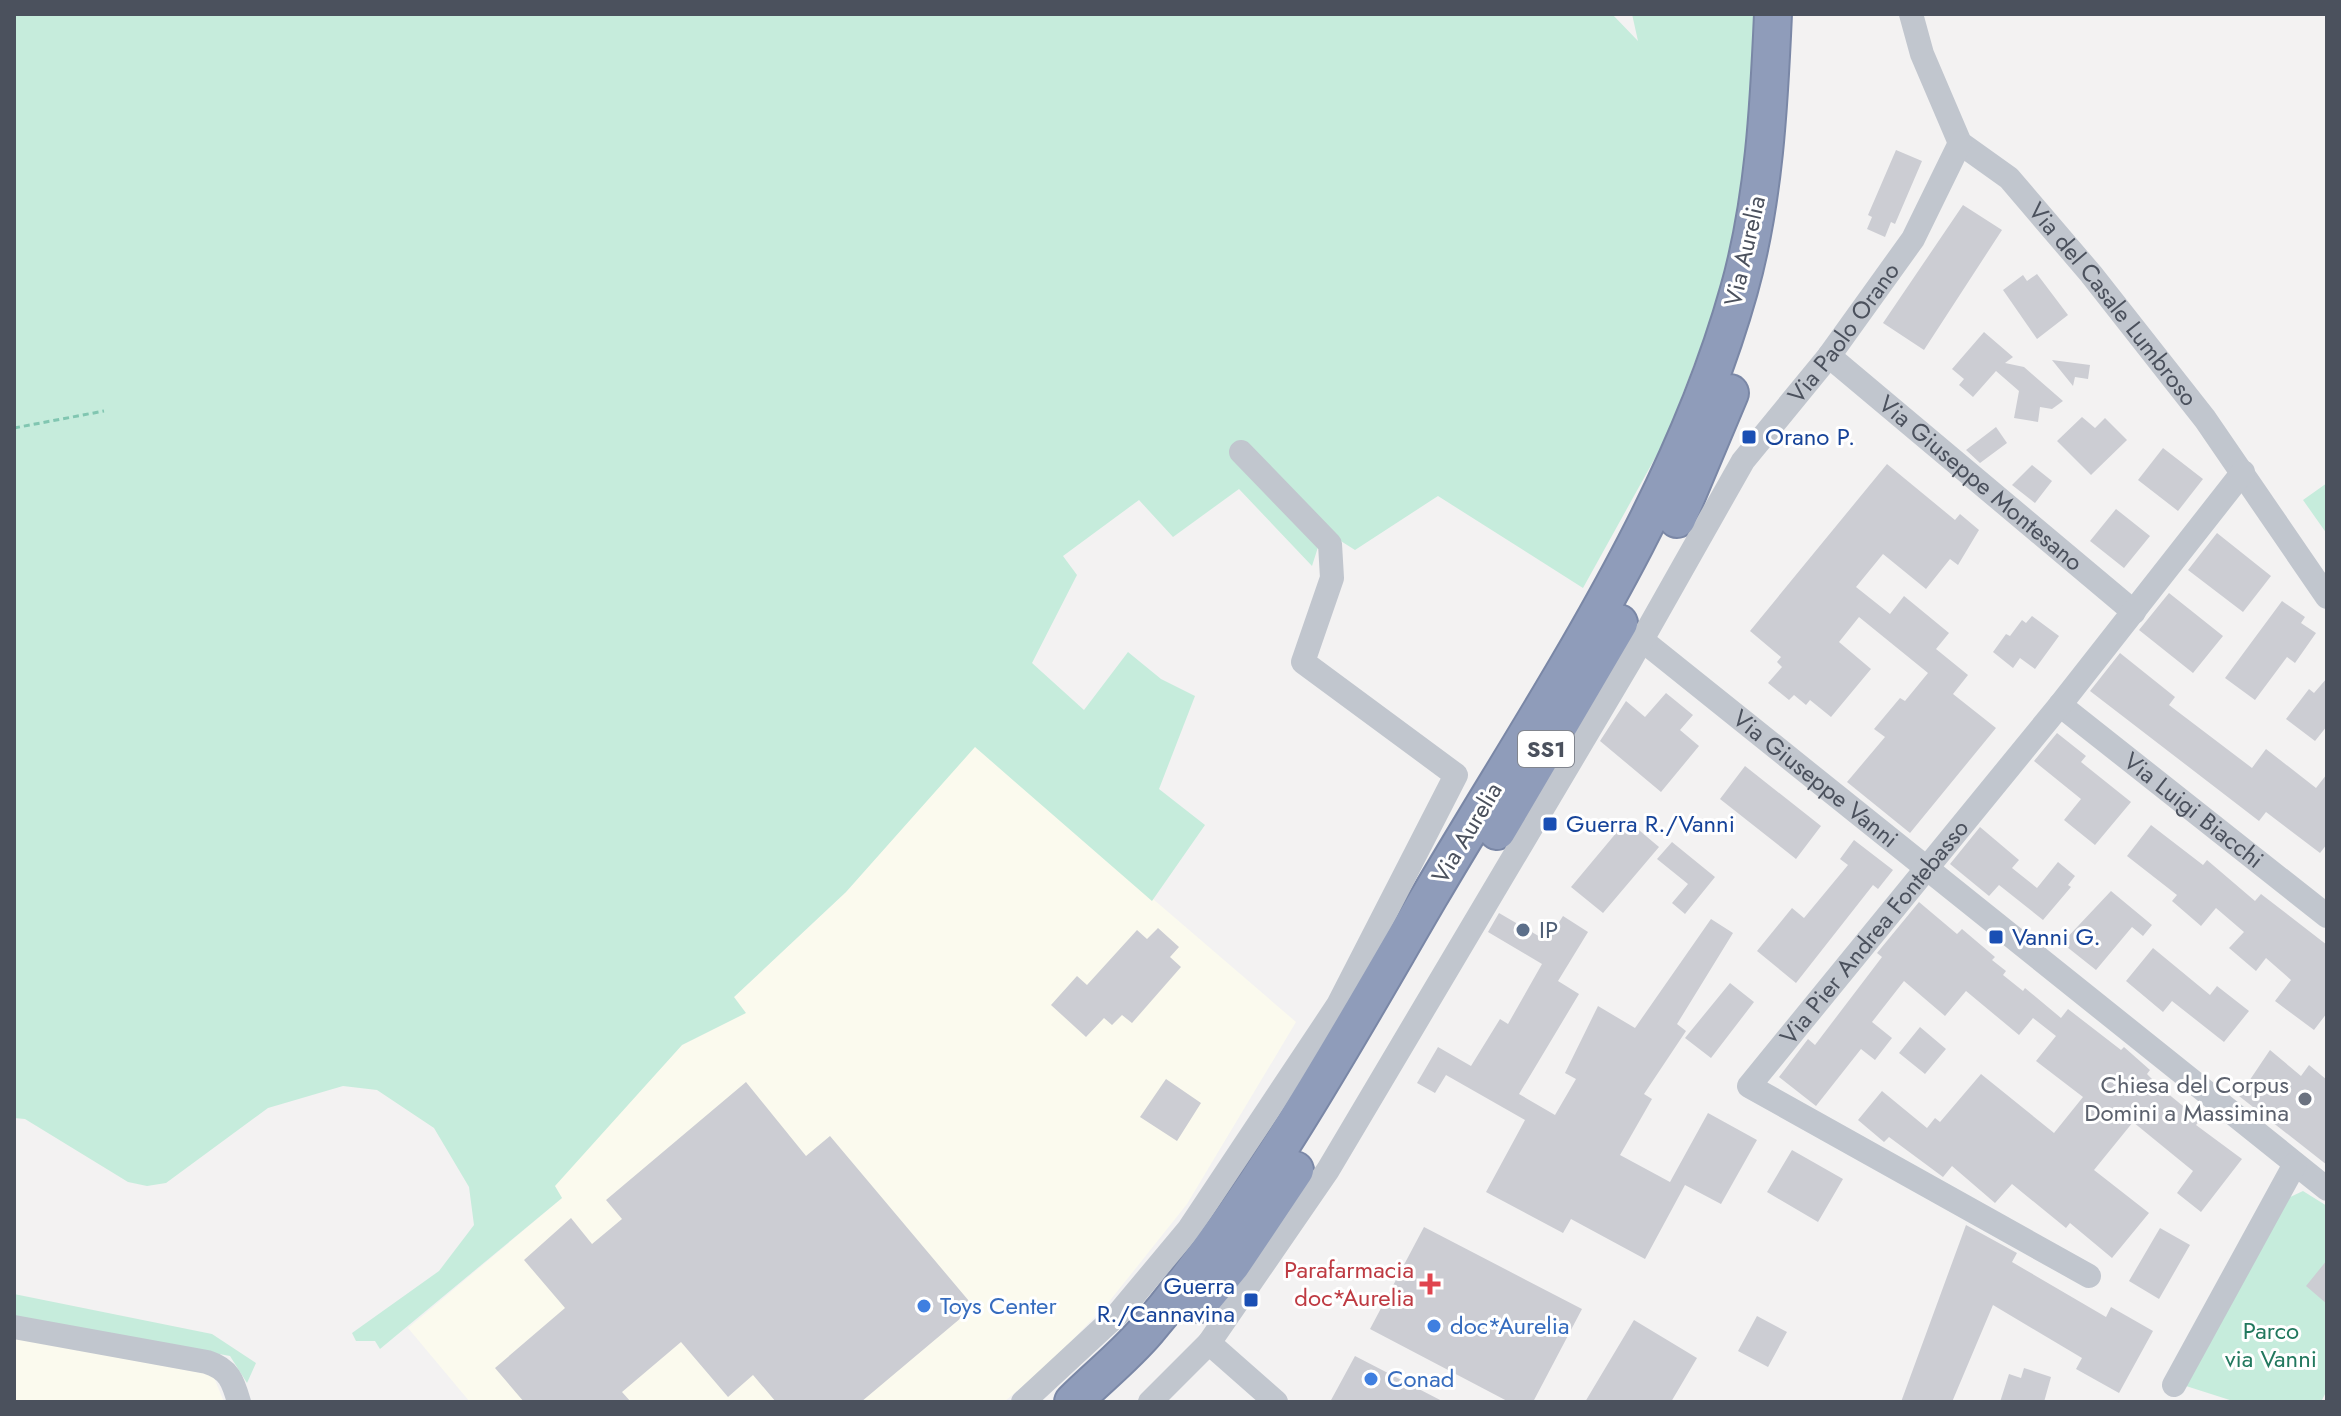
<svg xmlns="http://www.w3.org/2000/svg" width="2341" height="1416" viewBox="0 0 2341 1416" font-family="Jost,sans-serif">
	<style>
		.commercial { fill: #fbfaee }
		.green { fill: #c6ecdc }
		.building { fill: #cccdd3 }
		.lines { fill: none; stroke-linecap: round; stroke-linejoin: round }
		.highway-casing { stroke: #7a87a6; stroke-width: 40 }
		.path { stroke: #81c6b1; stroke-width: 3; stroke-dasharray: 6 4; stroke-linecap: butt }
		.minor { stroke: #c1c6ce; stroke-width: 24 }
		.highway { stroke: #8f9cba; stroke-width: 36 }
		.transit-dot { fill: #1a4fb4; stroke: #fff; stroke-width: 3 }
		.service-dot { fill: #5c6f8a; stroke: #fff; stroke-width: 3 }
		.worship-dot { fill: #6b7280; stroke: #fff; stroke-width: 3 }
		.health-dot { fill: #e0444e; stroke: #fff; stroke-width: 3 }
		.shop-dot { fill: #3f7fe0; stroke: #fff; stroke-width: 3 }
		.labels { text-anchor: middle; stroke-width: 6; stroke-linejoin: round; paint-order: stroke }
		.shield { fill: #fff; stroke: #81858e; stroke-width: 2 }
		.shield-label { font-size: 22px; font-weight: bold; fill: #4b515d }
		.street-label { font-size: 24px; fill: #4b515d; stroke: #fff }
		.transit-label { font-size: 24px; fill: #164399; stroke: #fff; text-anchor: start }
		.service-label { font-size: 24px; fill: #4e5e75; stroke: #fff; text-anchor: start }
		.worship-label { font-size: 24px; fill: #5b616d; stroke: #fff; text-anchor: end }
		.health-label { font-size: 24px; fill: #be3a42; stroke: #fff; text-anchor: end }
		.shop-label { font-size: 24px; fill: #366cbe; stroke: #fff; text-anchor: start }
		.park-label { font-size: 24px; fill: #22785e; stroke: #fff }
	</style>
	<rect width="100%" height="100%" fill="#f3f2f2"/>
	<path class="commercial" d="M975 746 1296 1022 1187 1204 1108 1303 1051 1362 1004 1402H470L408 1328 562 1198 554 1186 682 1045 745 1013 734 997 846 892Z
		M14 1338 213 1375 224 1402H14Z"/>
	<path class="green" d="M14 14H1612L1638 41 1632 14H1756L1758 28 1743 195 1714 312 1665 440 1583 588 1438 496 1355 550 1336 538 1319 544 1312 566 1239 489 1173 537 1139 500 1063 556 1077 575 1032 663 1084 710 1128 652 1161 679 1195 696 1159 789 1205 825 1152 901 975 747 846 892 734 997 746 1013 682 1045 555 1186 562 1198 380 1349 375 1341H356L352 1333 439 1271 474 1225 469 1187 434 1128 377 1090 343 1086 268 1108 166 1183 147 1186 128 1182 25 1119 14 1118Z
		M2327 483V534L2303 500Z
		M2303 1191 2327 1206V1390L2321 1402H2236L2186 1386 2284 1200Z
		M14 1294 212 1334 256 1363 247 1383 230 1356 14 1316Z"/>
	<path class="building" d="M1896 150 1922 161 1895 224 1891 222 1885 237 1867 229 1872 217 1868 215Z
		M1963 205 2002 230 1924 350 1883 323Z
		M2037 274 2068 315 2037 339 2003 290 2023 275 2027 281Z
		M1984 332 2013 357 2005 363 2024 367 2063 401 2052 409 2040 407 2038 422 2014 418 2019 391 1996 371 1973 397 1959 385 1964 379 1952 369Z
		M2052 360 2090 365 2088 379 2075 377 2073 386Z
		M2082 417 2095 428 2105 418 2127 440 2091 475 2057 441Z
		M1996 427 2007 443 1980 463 1966 450Z
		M2163 448 2203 479 2178 511 2138 480Z
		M1887 464 1955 520 1960 514 1979 530 1958 565 1950 559 1926 589 1883 554 1856 587 1890 614 1904 596 1949 633 1936 649 1968 675 1953 694 1996 728 1910 833 1847 782 1885 737 1874 729 1900 698 1905 701 1928 673 1859 617 1839 642 1871 669 1831 717 1810 700 1806 705 1794 695 1789 700 1768 683 1782 667 1777 662 1781 657 1750 631Z
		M2032 465 2052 481 2035 503 2012 485Z
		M2116 509 2150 536 2124 568 2090 541Z
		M2217 533 2271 576 2243 612 2188 570Z
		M2169 593 2223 636 2193 673 2139 630Z
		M2282 601 2305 617 2301 623 2316 633 2295 663 2287 657 2255 700 2225 678Z
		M2032 616 2059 636 2035 669 2020 658 2013 668 1993 652 2006 634 2010 636 2022 620 2026 623Z
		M2120 653 2175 697 2169 705 2252 768 2266 749 2316 788 2327 774V844L2320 853 2266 812 2259 821 2090 691Z
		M2327 678V726L2315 741 2286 719 2309 689 2314 693Z
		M1666 693 1693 715 1680 730 1699 746 1661 792 1600 741 1626 701 1645 717Z
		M2057 733 2086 756 2081 762 2131 802 2095 845 2064 820 2081 799 2034 761Z
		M1745 766 1821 826 1796 859 1720 799Z
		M1627 820 1659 847 1603 913 1571 887Z
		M2151 825 2203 865 2207 860 2255 901 2261 894 2327 945V1013L2314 1030 2275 1001 2291 980 2266 958 2256 971 2229 948 2244 932 2216 908 2201 926 2172 901 2177 895 2127 856Z
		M1980 827 2019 860 2012 868 2037 888 2058 862 2075 876 2068 885 2071 887 2043 920 1999 885 1989 896 1950 864Z
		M1854 840 1893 870 1878 889 1873 885 1796 983 1757 951 1792 908 1804 918 1848 865 1840 859Z
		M1672 842 1715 877 1685 914 1672 903 1688 884 1657 859Z
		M2111 891 2152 925 2143 936 2132 927 2096 970 2062 943Z
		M1919 902 1957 934 1962 929 1995 957 1992 960 2006 971 2003 975 2023 991 2025 988 2061 1018 2068 1009 2121 1050 2124 1047 2150 1070 2147 1074 2161 1088 2200 1120 2196 1125 2242 1159 2201 1212 2177 1193 2193 1171 2133 1122 2094 1170 2149 1213 2112 1258 2070 1223 2066 1228 2012 1184 1995 1203 1952 1166 1943 1177 1889 1137 1884 1142 1858 1120 1882 1091 1927 1128 1935 1118 1940 1122 1981 1074 2054 1133 2083 1097 2036 1061 2056 1036 2033 1018 2019 1035 1966 991 1945 1016 1904 981 1872 1022 1892 1038 1875 1060 1861 1049 1816 1106 1779 1077 1808 1039 1815 1045 1882 957 1877 953Z
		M1499 913 1547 941 1563 916 1588 932 1558 981 1579 994 1519 1094 1555 1115 1576 1079 1565 1073 1598 1006 1635 1028 1711 919 1733 933 1677 1024 1686 1031 1644 1094 1652 1099 1620 1155 1670 1182 1708 1113 1757 1140 1721 1204 1685 1185 1645 1259 1571 1219 1563 1233 1486 1192 1525 1120 1446 1075 1435 1093 1417 1083 1438 1047 1471 1066 1500 1019 1508 1024 1542 964 1488 932Z
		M1158 928 1179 947 1170 957 1181 967 1132 1023 1122 1015 1112 1025 1104 1018 1086 1037 1051 1005 1077 976 1087 985 1137 930 1147 939Z
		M2153 948 2210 995 2217 986 2249 1011 2224 1042 2172 1001 2163 1012 2126 981Z
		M1730 983 1754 1002 1711 1058 1685 1038Z
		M1920 1027 1946 1049 1925 1074 1899 1053Z
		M2270 1050 2301 1076 2309 1065 2327 1080V1165L2239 1096Z
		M1166 1079 1201 1103 1177 1141 1140 1117Z
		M746 1082 806 1156 830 1136 974 1307 861 1402H776L753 1375 728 1397 681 1342 622 1392 631 1402H524L495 1368 565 1308 524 1260 571 1218 592 1244 622 1219 606 1200Z
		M1792 1150 1843 1179 1818 1222 1767 1192Z
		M1966 1225 2017 1253 2012 1262 2106 1317 2111 1307 2153 1331 2119 1393 2076 1369 2082 1358 1993 1305 1952 1402H1901Z
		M1424 1227 1582 1309 1533 1402H1509L1370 1329Z
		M2160 1228 2190 1245 2159 1299 2129 1281Z
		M2327 1260V1304L2306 1286Z
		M1757 1316 1787 1332 1768 1367 1738 1351Z
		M1634 1320 1697 1358 1671 1402H1585Z
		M1355 1356 1444 1402H1330Z
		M2024 1368 2051 1377 2044 1402H2000L2009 1374 2021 1378Z"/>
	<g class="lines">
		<g class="highway-casing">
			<path id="highway" d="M1677 519 1730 393
				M1497 831 1619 623
				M1199 1304 1232 1264 1295 1170
				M1073 1402C1097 1378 1125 1356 1147 1330 1259 1198 1342 1046 1429 897 1544 701 1677 511 1739 290 1764 201 1769 106 1773 14"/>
		</g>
		<path class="path" d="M14 428 104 411"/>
		<g class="minor">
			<path id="s1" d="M1911 14 1922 54 1960 143 2009 178 2091 274 2205 419 2327 597"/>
			<path id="s2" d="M1829 356 2134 612"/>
			<path id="s3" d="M1642 640 2327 1189"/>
			<path id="s4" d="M2060 705 2327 916"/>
			<path id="s5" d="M2089 1276 1749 1086 2060 705 2243 472"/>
			<path d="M14 1327 207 1362C229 1369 233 1381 239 1402"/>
			<path d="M1209 1343 1276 1402"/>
			<path d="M2174 1385 2295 1164"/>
			<path d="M1023 1402 1118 1314 1189 1229 1338 1005 1456 775 1303 662 1332 578 1330 544 1241 452"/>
			<path id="s6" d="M1150 1402 1209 1343 1328 1170 1630 661 1743 461 1829 356 1913 239 1960 143"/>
		</g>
		<use href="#highway" class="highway"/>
	</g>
	<g class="transit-dot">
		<rect x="1741" y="429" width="16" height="16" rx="4"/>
		<rect x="1542" y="816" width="16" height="16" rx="4"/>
		<rect x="1988" y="929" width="16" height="16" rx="4"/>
		<rect x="1243" y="1292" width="16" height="16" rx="4"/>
	</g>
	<circle class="service-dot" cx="1523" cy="930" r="8"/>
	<circle class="worship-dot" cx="2305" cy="1099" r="8"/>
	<path class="health-dot" d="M1426 1272h8v8h8v8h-8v8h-8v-8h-8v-8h8z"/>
	<g class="shop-dot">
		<circle cx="924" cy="1306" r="8"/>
		<circle cx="1434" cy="1326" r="8"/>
		<circle cx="1371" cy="1379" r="8"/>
	</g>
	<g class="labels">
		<rect class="shield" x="1518" y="731" width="56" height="36" rx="6"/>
		<g class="shield-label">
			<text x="1546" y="757">SS1</text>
		</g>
		<g class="street-label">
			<text transform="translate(1745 251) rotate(-77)" y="8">Via Aurelia</text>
			<text dy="8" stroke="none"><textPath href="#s1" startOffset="362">Via del Casale Lumbroso</textPath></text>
			<text dy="8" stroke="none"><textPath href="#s6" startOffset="1278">Via Paolo Orano</textPath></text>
			<text dy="8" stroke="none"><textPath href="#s2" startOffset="198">Via Giuseppe Montesano</textPath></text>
			<text dy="8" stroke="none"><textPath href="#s3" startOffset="222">Via Giuseppe Vanni</textPath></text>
			<text dy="8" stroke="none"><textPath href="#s4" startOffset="170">Via Luigi Biacchi</textPath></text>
			<text transform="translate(1467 833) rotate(-59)" y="8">Via Aurelia</text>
			<text dy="8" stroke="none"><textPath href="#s5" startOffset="588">Via Pier Andrea Fontebasso</textPath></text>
		</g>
		<g class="transit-label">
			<text x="1765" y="445">Orano P.</text>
			<text x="1566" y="832">Guerra R./Vanni</text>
			<text x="2012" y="945">Vanni G.</text>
			<text x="1235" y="1294" text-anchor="end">Guerra<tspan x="1235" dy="28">R./Cannavina</tspan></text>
		</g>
		<g class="service-label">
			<text x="1539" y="938">IP</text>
		</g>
		<g class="worship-label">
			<text x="2289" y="1093">Chiesa del Corpus<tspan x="2289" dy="28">Domini a Massimina</tspan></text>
		</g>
		<g class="health-label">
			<text x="1414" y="1278">Parafarmacia<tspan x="1414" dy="28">doc*Aurelia</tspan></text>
		</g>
		<g class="shop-label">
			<text x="940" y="1314">Toys Center</text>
			<text x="1450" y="1334">doc*Aurelia</text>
			<text x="1387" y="1387">Conad</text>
		</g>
		<g class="park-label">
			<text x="2271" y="1339">Parco<tspan x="2271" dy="28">via Vanni</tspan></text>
		</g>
	</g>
	<rect width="2341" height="1416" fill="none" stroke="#4b515d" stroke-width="32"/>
</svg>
